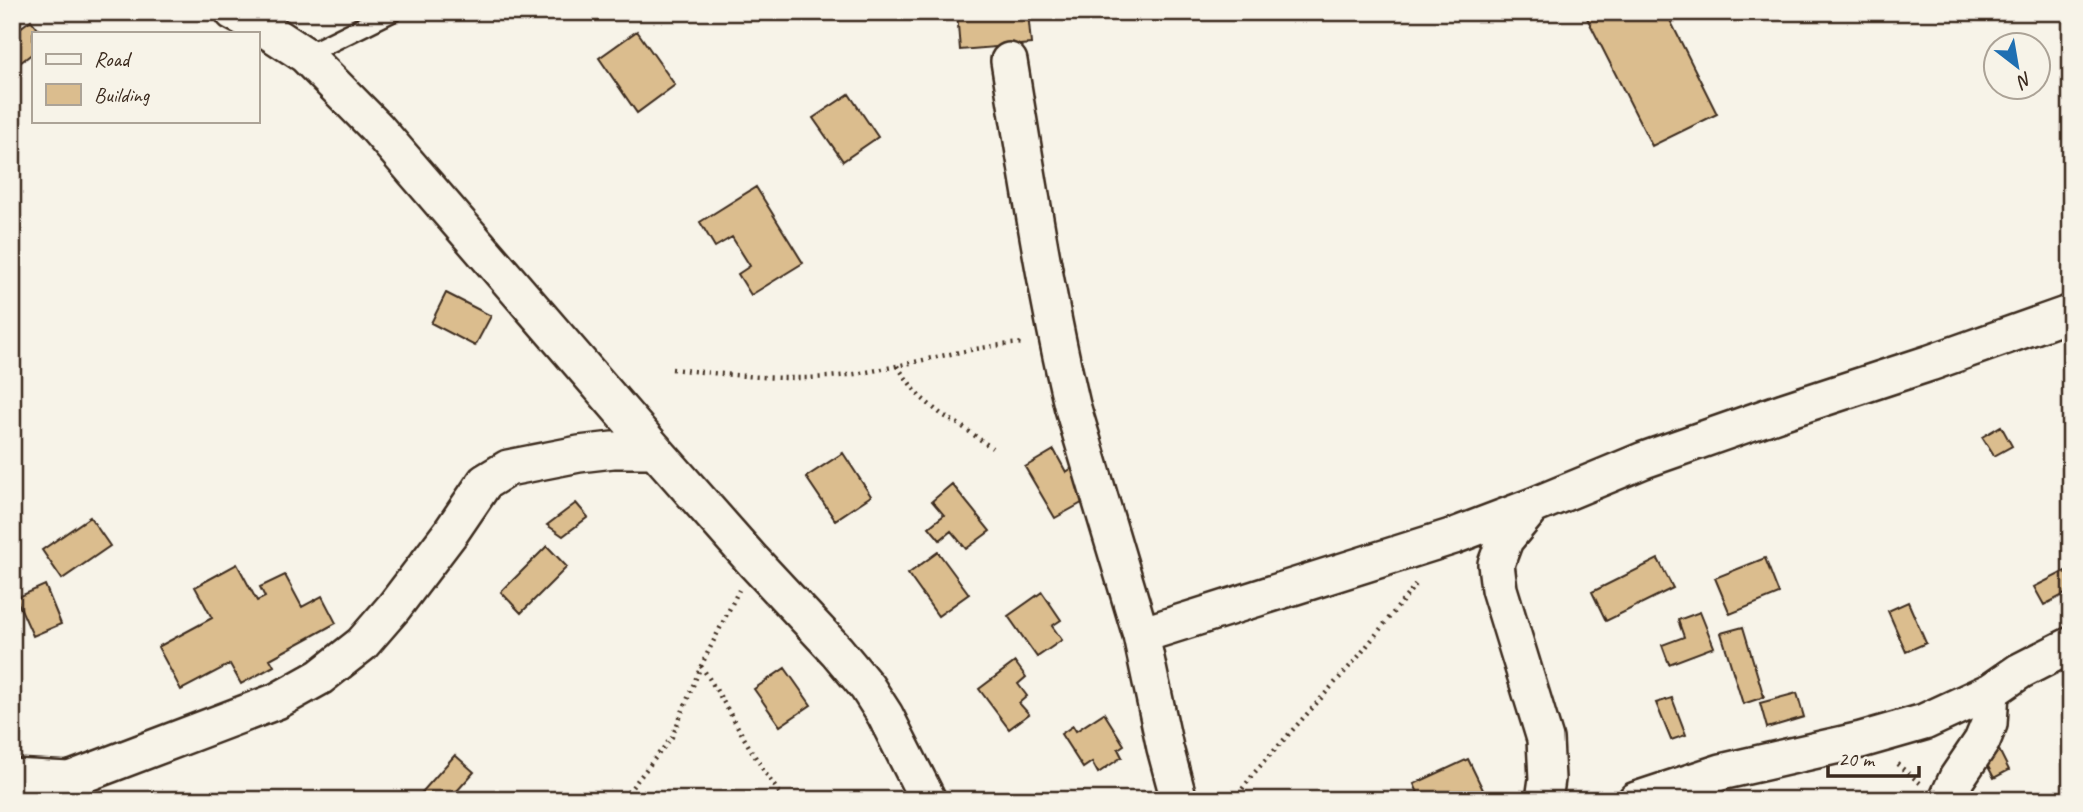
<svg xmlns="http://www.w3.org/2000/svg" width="2083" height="812" viewBox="0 0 2083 812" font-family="Caveat,sans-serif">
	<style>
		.building { fill: #dbbd8e; stroke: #3b2a1e; stroke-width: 2 }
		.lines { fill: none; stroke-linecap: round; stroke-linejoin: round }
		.lane-casing { stroke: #3b2a1e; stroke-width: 23 }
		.street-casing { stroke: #3b2a1e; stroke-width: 40 }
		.path { stroke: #3b2a1e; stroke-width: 4.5; stroke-dasharray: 2 5; stroke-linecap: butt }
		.lane { stroke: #f7f3e8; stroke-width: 18 }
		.street { stroke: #f7f3e8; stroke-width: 35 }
	</style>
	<rect width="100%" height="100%" fill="#f7f3e8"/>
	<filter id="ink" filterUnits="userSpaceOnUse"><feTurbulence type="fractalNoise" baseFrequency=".0143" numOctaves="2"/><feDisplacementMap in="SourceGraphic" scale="14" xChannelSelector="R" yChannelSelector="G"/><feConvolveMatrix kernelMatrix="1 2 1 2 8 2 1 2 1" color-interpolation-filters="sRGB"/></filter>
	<g filter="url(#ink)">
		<path class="building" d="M957 12H1028L1031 44 960 50Z
			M1584 12H1666L1717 114 1652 146Z
			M31 20 41 33H33V53L12 69V34Z
			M637 31 675 85 637 113 599 58Z
			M849 94 878 137 843 161 813 118Z
			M756 187 803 263 751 295 738 274 750 266 732 237 715 247 700 222Z
			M446 293 491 316 475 346 431 323Z
			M2001 426 2012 446 1994 456 1982 437Z
			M1054 450 1066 472 1080 463 1087 500 1055 518 1025 467Z
			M843 453 871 496 835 520 806 477Z
			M952 484 990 531 966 549 951 531 940 540 929 527 944 515 932 501Z
			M576 503 588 517 563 536 547 525Z
			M90 517 110 546 62 579 42 550Z
			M547 546 567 567 521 613 501 592Z
			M938 552 969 594 938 616 908 574Z
			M1765 558 1779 594 1730 614 1715 578Z
			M1658 559 1673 588 1606 621 1592 592Z
			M237 564 257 601 265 597 260 587 285 575 302 607 322 596 336 623 270 659 274 666 241 684 230 664 181 690 158 647 212 618 195 587Z
			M2065 571 2071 582V591L2044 605 2034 587Z
			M45 585 61 624 33 636 16 598Z
			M1042 592 1061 620 1052 626 1062 640 1037 657 1008 616Z
			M1908 602 1926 643 1906 652 1888 611Z
			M1700 612 1714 647 1669 664 1662 645 1684 637 1678 620Z
			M1743 627 1764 697 1743 704 1721 633Z
			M1015 662 1026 677 1018 684 1027 696 1019 703 1029 714 1009 729 979 689Z
			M785 668 811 705 780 726 754 689Z
			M1797 693 1804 717 1767 728 1760 703Z
			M1672 698 1686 735 1671 740 1656 703Z
			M1104 713 1124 745 1118 749 1122 757 1098 773 1092 762 1083 768 1061 734 1073 726 1076 731Z
			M1998 748 2009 770 1994 778 1983 757Z
			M455 755 474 772 449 800H415Z
			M1468 759 1487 798 1483 800H1421L1414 784Z"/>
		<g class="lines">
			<g class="lane-casing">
				<path id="lane" d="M305 55 392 12"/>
			</g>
			<g class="street-casing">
				<path id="street" d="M233 12 265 29 305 55 376 127 655 450 753 561 837 651 867 687 885 715 928 800
					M1009 61C1028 176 1045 291 1072 405L1141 635 1165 748 1179 800
					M1533 506 1505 540 1496 564 1499 589 1545 739 1547 779 1544 800
					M1141 635 1454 536 1533 506 1644 460 1784 411 1930 363 2071 313
					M12 777 69 780 277 701 320 677 362 644 394 607 451 532 485 482 508 468 579 454 613 450H655
					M1636 800 1721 772 1861 740 1924 722 1991 691 2020 671 2071 645
					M1947 800 1957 778 1982 741 1989 724 1991 691"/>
			</g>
			<path class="path" d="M897 366 919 396 941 414 960 425 992 448
				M672 369C733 375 795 383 855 374 912 365 968 346 1025 343
				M701 666C731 710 752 759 785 800
				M1897 764 1920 783
				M616 800 629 791 672 737 701 666 739 590
				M1234 800 1255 772 1358 657 1416 584"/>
			<use href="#lane" class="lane"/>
			<use href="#street" class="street"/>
		</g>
	</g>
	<rect width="2083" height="812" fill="none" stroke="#f7f3e8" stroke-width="42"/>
	<rect x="21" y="21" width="2041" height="770" fill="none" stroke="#3b2a1e" stroke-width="2.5" filter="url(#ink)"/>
	<rect x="32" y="32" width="228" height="91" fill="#f7f3e8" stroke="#aca397" stroke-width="2"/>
	<rect x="46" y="54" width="35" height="10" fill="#f7f3e8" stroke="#aca397" stroke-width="2"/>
	<text x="94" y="66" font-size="21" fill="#3b2a1e">Road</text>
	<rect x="46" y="84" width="35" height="21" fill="#dbbd8e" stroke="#aca397" stroke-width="2"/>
	<text x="94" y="102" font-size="21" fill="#3b2a1e">Building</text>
	<g transform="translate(2017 66) rotate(149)"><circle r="33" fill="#f7f3e8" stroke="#aca397" stroke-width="2"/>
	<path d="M0-5L12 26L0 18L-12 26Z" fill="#1f6fb2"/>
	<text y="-10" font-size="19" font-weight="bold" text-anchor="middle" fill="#3b2a1e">N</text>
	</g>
	<path d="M1828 766v10h91v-10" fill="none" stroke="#3b2a1e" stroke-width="3.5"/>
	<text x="1838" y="766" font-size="21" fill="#3b2a1e" stroke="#f7f3e8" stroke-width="5" paint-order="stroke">20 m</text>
</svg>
